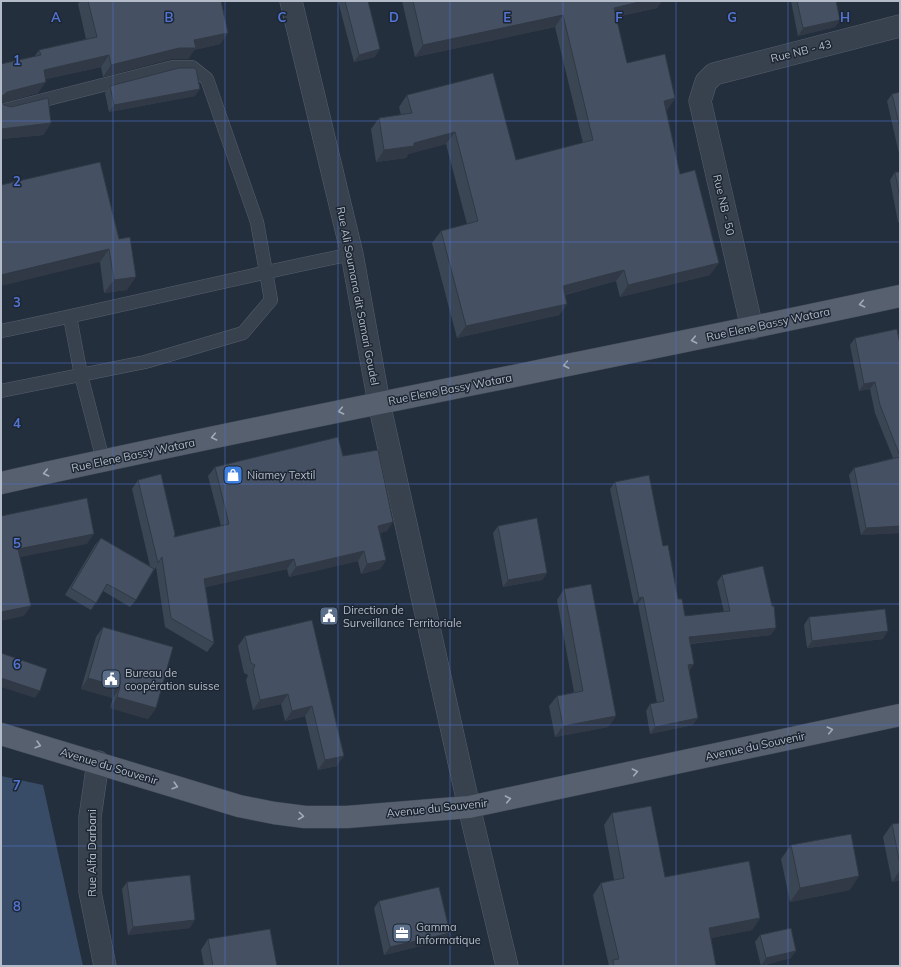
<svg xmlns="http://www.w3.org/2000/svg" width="901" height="967" viewBox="0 0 901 967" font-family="Mulish,sans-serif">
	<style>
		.water { fill: #394c67 }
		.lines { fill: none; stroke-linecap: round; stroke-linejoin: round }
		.lane-casing { stroke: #565f6c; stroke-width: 14 }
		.street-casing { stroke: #565f6c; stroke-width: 23 }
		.primary-casing { stroke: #414a57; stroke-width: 23 }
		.lane { stroke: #38414e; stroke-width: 13 }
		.street { stroke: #38414e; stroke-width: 22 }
		.primary { stroke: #56606e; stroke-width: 22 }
		.wall { fill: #3b4654 }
		.shaded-wall { fill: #303945 }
		.building { fill: #455162; stroke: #303945 }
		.oneway { stroke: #a1aab7 }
		.grid { fill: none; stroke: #5274d3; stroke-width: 1; stroke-opacity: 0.55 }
		.labels { text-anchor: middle; stroke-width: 3; stroke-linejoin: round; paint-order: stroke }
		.street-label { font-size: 11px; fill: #b4bcc9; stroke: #1d2633 }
		.poi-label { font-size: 11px; fill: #b4bcc9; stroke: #1d2633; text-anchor: start }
		.grid-label { font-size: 13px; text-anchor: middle; font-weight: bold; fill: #5274d3; stroke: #1d2633; stroke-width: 3; stroke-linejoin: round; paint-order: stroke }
	</style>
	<rect width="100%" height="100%" fill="#242f3e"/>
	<path class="water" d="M1 776 43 785 83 966H1Z"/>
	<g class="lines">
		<g class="lane-casing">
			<path id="lane" d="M1 111 173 67H192L207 79 257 222 271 300 243 333 145 362 1 391
				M70 317 81 375 103 460
				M1 331C118 307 234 278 352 254"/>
		</g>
		<g class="street-casing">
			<path id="street" d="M291 1 352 254 379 403 469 807 507 966
				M752 328 700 101 706 82 714 74 900 26
				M98 762 90 817V892L105 966"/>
		</g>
		<g class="primary-casing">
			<path id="primary" d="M1 483C300 416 601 361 900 296
				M1 734 239 806 274 813 305 817H347L469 807 900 715"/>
		</g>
		<use href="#lane" class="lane"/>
		<use href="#street" class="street"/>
		<use href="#primary" class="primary"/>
	</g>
	<path class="wall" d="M80 1H221L228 33 220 44 194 50 188 59H171L103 77 101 67 46 79 38 93 2 103 4 105 51 123 43 135 1 139V64L34 57 39 50 86 39 78 4Z
		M338 1H368L375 57 354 62Z
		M402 1H662L657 8 616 17 627 63 675 98 667 110H666L680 174 710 275 620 297 616 281 565 295 567 304 559 315 457 338 432 243 441 231 467 224 446 144 408 154 406 158 376 162 371 129 379 118 401 115 399 107 407 95 516 160 583 143 555 27 415 57Z
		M791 1H836L840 20 835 27 798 36Z
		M110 86 195 96 109 112 105 93Z
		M900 92V158L887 101 892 94Z
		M100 162 127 290 104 293 100 262Z
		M895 172H900V222H898L890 180Z
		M855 338 900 344V533L861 535 849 475 854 468 893 458 875 413 870 389 859 391 850 345Z
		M343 456 387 531 380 533 386 560 380 569 361 574 358 561 289 577 287 569 205 587 214 643 207 652 165 627 156 567 136 600 130 607 103 591 91 610 65 595 95 545 101 538 150 566 132 489 138 480 174 537 221 526 208 476 215 467Z
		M615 482 663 546 678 599 685 616 724 612 717 582 722 575 771 635 690 644 694 664 689 671 693 725 650 734 646 711 650 704 657 703 638 604 634 605 610 489Z
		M498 526 547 573 542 580 503 587 493 533Z
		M564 589 616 716 608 727 555 737 549 706 557 696 574 692 557 600Z
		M809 617 883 639 807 648 804 625Z
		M312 620 337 766 318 770 305 716 285 721 281 704 253 710 246 680 248 675 244 673 238 646 245 636Z
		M103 627 156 708 148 719 110 708 113 698 81 689 96 637Z
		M612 813 665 877 760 918 752 930 711 938 716 966H609L593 895 601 883 614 880 604 825Z
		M900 823V880L892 882 883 837 892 824Z
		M791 845 850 890 790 902 781 859Z
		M127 882 190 928 128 935 122 889Z
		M379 901 445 940 384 955 374 908Z
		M760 935 791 958 761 966 755 942Z
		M208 939 277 966H204L201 950Z"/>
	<path class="shaded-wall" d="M643 1H662L657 8 606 19 614 8Z
		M563 15 555 27 415 57 423 45Z
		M840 20 835 27 798 36 803 28Z
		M228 33 220 44 194 50 188 59H171L103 77 111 65 194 40Z
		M380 49 375 57 354 62 359 55Z
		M109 55 101 67 36 81 44 70Z
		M46 82 38 93 1 103V98L7 92Z
		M200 89 195 96 109 112 114 105Z
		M675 98 667 110 656 112 664 101Z
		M51 123 43 135 1 139V129Z
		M455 132 446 144 408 154 406 158 376 162 384 150Z
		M109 249 100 262 1 286V275Z
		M719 263 710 275 620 297 628 285Z
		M624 270 616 281 555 297 563 286Z
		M136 277 127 290 104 293 114 280Z
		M567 304 559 315 457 338 466 326Z
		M875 382 870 389 859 391 864 384Z
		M393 522 387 531 371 535 378 526Z
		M900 526V533L861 535 866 528Z
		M94 534 87 544 11 559 18 549Z
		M364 551 358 561 289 577 296 567Z
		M294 559 287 569 198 589 204 579Z
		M386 560 380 569 361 574 367 564Z
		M547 573 542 580 503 587 508 580Z
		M643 597 638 604 634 605 639 598Z
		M31 606 24 616 1 621V612Z
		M776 628 771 635 684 644 689 637Z
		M888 631 883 639 807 648 812 641Z
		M694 664 689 671 683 672 688 665Z
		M1 678 40 691 35 698 1 687Z
		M88 678 120 687 113 698 81 689Z
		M288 694 281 704 253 710 260 700Z
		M117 697 156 708 148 719 110 708Z
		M312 706 305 716 285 721 292 711Z
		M616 716 608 727 555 737 563 726Z
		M698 718 693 725 650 734 655 727Z
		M344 756 337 766 318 770 325 760Z
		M900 870V880L892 882Z
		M859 876 850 890 790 902 800 888Z
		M760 918 752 930 701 940 709 928Z
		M195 920 190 928 128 935 133 927Z
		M450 933 445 940 384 955 390 947Z
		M796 951 791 958 761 966 766 958Z"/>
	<path class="building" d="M88 1H221L228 33 194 40 196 48H179L111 65 109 55 44 70 46 82 7 92 1 97V101L4 105 11 107 48 98 51 123 1 129V64L41 55 39 50 97 37Z
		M345 1H368L380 49 359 55Z
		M413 1H643L614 8 627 63 665 54 675 98 664 101 680 174 695 170 719 263 628 285 624 270 563 286 567 304 466 326 441 231 478 221 455 132 414 143V146L384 150 379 118 412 113 407 95 493 73 516 160 593 140 563 15 423 45Z
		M797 1H836L840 20 803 28Z
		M179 68H194L196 69 200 89 114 105 110 86Z
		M900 92V128L892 94Z
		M100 162 119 239 130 237 136 277 114 280 109 249 1 275V185Z
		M895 172H900V198Z
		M897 329 900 344V456L880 405 875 382 864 384 855 338Z
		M338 437 343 456 378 450 393 522 378 526 386 560 367 564 364 551 296 567 294 559 204 579 214 643 171 618 162 557 158 563 138 480 161 474 175 534 174 537 229 524 215 467Z
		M900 457V526L866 528 854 468Z
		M649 475 663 546 668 545 678 599H682L685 616 730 611 722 575 763 566 772 606H774L776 628 689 637 694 664 688 665 698 718 655 727 650 704 664 701 643 597 639 598 615 482Z
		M87 498 94 534 18 549 31 606 1 612V516Z
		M537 518 547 573 508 580 498 526Z
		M101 538 154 569 136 600 107 584 96 603 71 588Z
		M591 584 616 716 563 726 557 696 583 691 564 589Z
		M885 609 888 631 812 641 809 617Z
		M312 620 344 756 325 760 312 706 292 711 288 694 260 700 253 670 255 665 251 663 245 636Z
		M103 627 173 647 156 708 117 697 120 687 88 678Z
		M1 653 47 669 40 691 1 678Z
		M651 806 665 877 749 861 760 918 709 928 716 966H614L613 960 619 959 601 883 624 878 612 813Z
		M900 823V865L892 824Z
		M851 834 859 876 800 888 791 845Z
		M190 875 195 920 133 927 127 882Z
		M439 887 450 933 390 947 379 901Z
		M791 928 796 951 766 958 760 935Z
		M270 929 277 966H213L208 939Z"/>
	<defs><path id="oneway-chevron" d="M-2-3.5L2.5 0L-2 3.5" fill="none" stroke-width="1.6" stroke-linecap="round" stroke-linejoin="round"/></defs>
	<g class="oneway">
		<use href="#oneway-chevron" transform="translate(862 304) rotate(168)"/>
		<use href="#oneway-chevron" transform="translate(694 340) rotate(169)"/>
		<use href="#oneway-chevron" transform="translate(566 365) rotate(169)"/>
		<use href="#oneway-chevron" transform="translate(341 411) rotate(168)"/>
		<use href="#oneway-chevron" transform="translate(214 437) rotate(168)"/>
		<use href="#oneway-chevron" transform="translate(46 473) rotate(167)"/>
		<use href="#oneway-chevron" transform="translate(830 730) rotate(-12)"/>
		<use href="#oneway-chevron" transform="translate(38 745) rotate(16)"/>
		<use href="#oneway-chevron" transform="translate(635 772) rotate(-12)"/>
		<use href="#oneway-chevron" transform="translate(175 786) rotate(17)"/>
		<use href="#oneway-chevron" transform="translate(508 799) rotate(-12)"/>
		<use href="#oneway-chevron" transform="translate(301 816) rotate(6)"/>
	</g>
	<path class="grid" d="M113 1V966M225 1V966M338 1V966M450 1V966M563 1V966M676 1V966M788 1V966M1 121H900M1 242H900M1 363H900M1 484H900M1 604H900M1 725H900M1 846H900"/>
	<defs>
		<g id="shop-square" transform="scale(1)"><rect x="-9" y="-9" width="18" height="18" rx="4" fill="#3f7fe0" stroke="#1d2633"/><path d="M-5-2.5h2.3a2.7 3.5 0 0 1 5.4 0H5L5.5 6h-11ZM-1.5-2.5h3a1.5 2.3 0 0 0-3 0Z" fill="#fff"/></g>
		<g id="civic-square" transform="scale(1)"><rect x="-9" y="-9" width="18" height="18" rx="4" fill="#5c6f8a" stroke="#1d2633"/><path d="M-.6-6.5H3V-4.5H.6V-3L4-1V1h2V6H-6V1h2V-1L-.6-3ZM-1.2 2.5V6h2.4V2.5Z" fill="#fff"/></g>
		<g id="office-square" transform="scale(1)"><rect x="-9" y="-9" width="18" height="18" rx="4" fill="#5c6f8a" stroke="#1d2633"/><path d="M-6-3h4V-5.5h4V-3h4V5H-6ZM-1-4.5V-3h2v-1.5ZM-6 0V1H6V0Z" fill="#fff"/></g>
	</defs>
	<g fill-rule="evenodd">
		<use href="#shop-square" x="233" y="475"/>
		<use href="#civic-square" x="329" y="616"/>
		<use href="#civic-square" x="111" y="679"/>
		<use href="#office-square" x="402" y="933"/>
	</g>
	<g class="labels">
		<g class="street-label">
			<text transform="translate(801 51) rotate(-14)" y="4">Rue NB - 43</text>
			<text transform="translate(724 205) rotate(77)" y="4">Rue NB - 50</text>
			<text transform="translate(358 296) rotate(79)" y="4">Rue Ali Soumana dit Samari Goudel</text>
			<text transform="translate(768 324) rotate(-12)" y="4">Rue Elene Bassy Watara</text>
			<text transform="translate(450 389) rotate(-11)" y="4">Rue Elene Bassy Watara</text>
			<text transform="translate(133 455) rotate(-12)" y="4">Rue Elene Bassy Watara</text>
			<text transform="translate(755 746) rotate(-12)" y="4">Avenue du Souvenir</text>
			<text transform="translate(109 766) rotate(17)" y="4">Avenue du Souvenir</text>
			<text transform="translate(437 808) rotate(-6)" y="4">Avenue du Souvenir</text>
			<text transform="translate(92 853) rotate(-90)" y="4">Rue Alfa Darbani</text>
		</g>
		<g class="poi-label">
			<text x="247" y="479">Niamey Textil</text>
			<text x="343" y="614">Direction de<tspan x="343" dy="13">Surveillance Territoriale</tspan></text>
			<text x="125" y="677">Bureau de<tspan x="125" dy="13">coopération suisse</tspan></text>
			<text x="416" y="931">Gamma<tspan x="416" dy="13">Informatique</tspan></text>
		</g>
	</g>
	<g class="grid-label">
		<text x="56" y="22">A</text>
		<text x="169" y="22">B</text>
		<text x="282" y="22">C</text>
		<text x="394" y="22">D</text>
		<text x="507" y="22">E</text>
		<text x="619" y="22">F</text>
		<text x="732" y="22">G</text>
		<text x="845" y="22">H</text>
		<text x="17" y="65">1</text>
		<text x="17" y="186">2</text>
		<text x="17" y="307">3</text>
		<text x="17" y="428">4</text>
		<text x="17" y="548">5</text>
		<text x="17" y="669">6</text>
		<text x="17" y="790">7</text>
		<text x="17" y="911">8</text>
	</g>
	<rect width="901" height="967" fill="none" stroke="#b4bcc9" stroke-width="4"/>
</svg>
